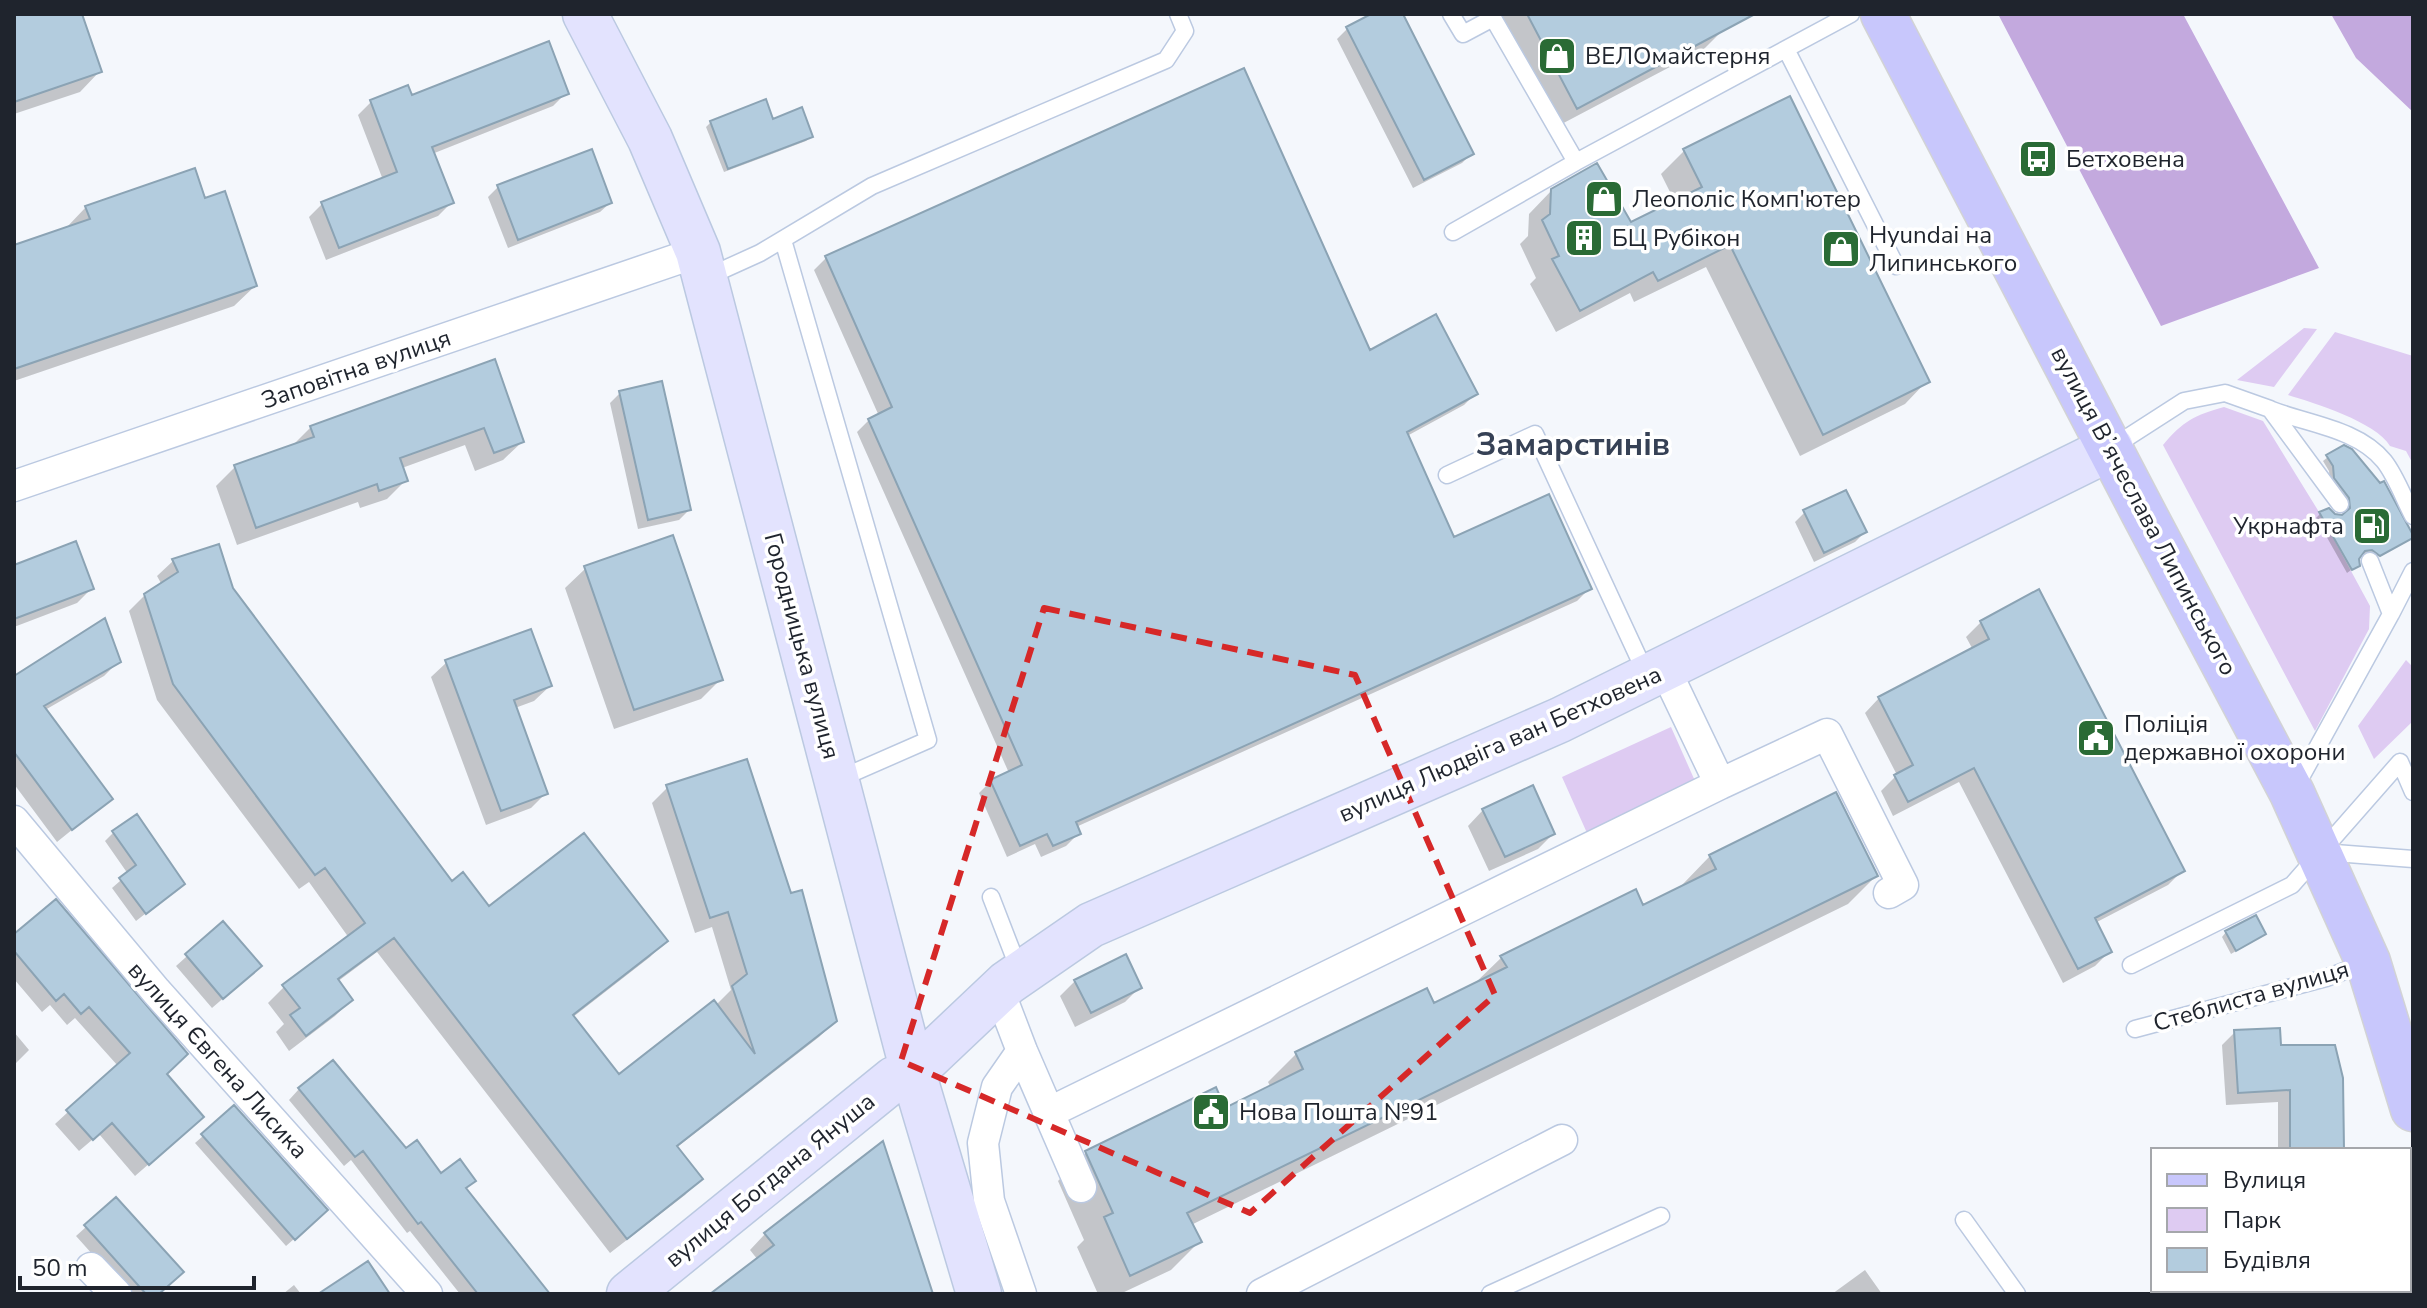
<svg xmlns="http://www.w3.org/2000/svg" width="2427" height="1308" viewBox="0 0 2427 1308" font-family="'Nunito Sans',sans-serif">
	<style>
		.green { fill: #decbf2 }
		.forest { fill: #c3a9de }
		.shadow { fill: #0003 }
		.building { fill: #b3ccde; stroke: #8ba3b4; stroke-width: 2 }
		.lines { fill: none; stroke-linecap: round; stroke-linejoin: round }
		.lane-casing { stroke: #bbc9e1; stroke-width: 19 }
		.street-casing { stroke: #bbc9e1; stroke-width: 33 }
		.secondary-casing { stroke: #bbc9e1; stroke-width: 47 }
		.primary-casing { stroke: #d2d3d5; stroke-width: 47 }
		.lane { stroke: #fff; stroke-width: 16 }
		.street { stroke: #fff; stroke-width: 30 }
		.secondary { stroke: #e3e3fe; stroke-width: 44 }
		.primary { stroke: #c8c7fc; stroke-width: 44 }
		.marked { fill: none; stroke: #d62828; stroke-width: 6; stroke-dasharray: 16 10; stroke-linejoin: round }
		.labels { text-anchor: middle; stroke-width: 7; stroke-linejoin: round; paint-order: stroke }
		.poi-label { font-size: 24px; fill: #1f242d; stroke: #fff; text-anchor: start }
		.street-label { font-size: 24px; fill: #1f242d; stroke: #fff }
		.district-label { font-size: 32px; font-weight: bold; fill: #364155; stroke: #fff }
	</style>
	<rect width="100%" height="100%" fill="#f4f7fc"/>
	<path class="green" d="M2304 328 2317 329 2274 387 2237 380Z
		M2335 332 2413 356V464L2406 451 2390 446C2376 422 2314 403 2288 395Z
		M2224 407 2263 421 2319 512 2370 606 2369 629 2315 731 2163 445C2183 421 2195 415 2224 407Z
		M2406 660 2413 667V721L2374 759 2358 726Z
		M1671 727 1695 781 1587 833 1562 777Z"/>
	<path class="forest" d="M1998 14H2183L2319 268 2161 326Z
		M2331 14H2413V112L2356 58Z"/>
	<path class="shadow" d="M14 14H80L100 71 80 92 14 114Z
		M1376 14H1401L1472 153 1462 163 1413 188 1337 39 1347 29Z
		M1496 14H1716L1724 29 1704 49 1556 127Z
		M566 93 553 106 432 154 451 203 438 216 326 260 309 217 322 204 383 180 358 115 371 102 410 97Z
		M711 122 811 136 806 141 724 172 706 127Z
		M1684 151 1927 381 1905 404 1800 456 1706 267 1634 302 1630 293 1556 332 1530 284 1536 278 1520 244 1528 236 1529 214 1552 190 1630 224 1675 202 1661 174Z
		M591 152 610 203 600 212 508 248 488 197 498 187Z
		M204 201 255 286 234 306 14 381V247L66 228 86 207Z
		M826 258 1369 353 1476 393 1464 405 1407 436 1453 540 1589 589 1577 601 1076 827 1078 834 1066 846 1041 857 1035 844 1007 857 979 793 991 781 1009 773 857 432 869 420 879 416 814 270Z
		M493 362 522 442 503 460 475 471 465 445 402 468 406 480 387 499 360 508 358 502 237 545 216 486 235 467 291 447 311 427Z
		M620 393 689 510 679 520 638 529 610 403Z
		M2328 457 2412 537 2374 559 2367 554 2360 555 2358 565 2347 573 2316 518 2320 514 2343 517 2347 513 2346 503 2330 482 2329 471 2323 461Z
		M1805 512 1865 532 1855 542 1814 562 1795 522Z
		M173 561 232 589 451 884 489 909 665 941 650 957 573 1017 619 1077 715 1006 731 990 712 927 695 933 652 803 668 787 790 896 835 1021 819 1037 676 1148 700 1179 685 1195 610 1253 377 952 337 982 351 1000 335 1016 289 1051 276 1032 284 1024 268 1003 284 987 349 938 309 882 299 889 157 700 129 611 145 595 162 585 157 576Z
		M14 567 91 589 77 603 14 627Z
		M586 568 721 679 701 699 614 729 565 588Z
		M1981 622 2183 870 2168 885 2095 923 2110 951 2095 966 2063 983 1959 782 1893 816 1881 791 1897 775 1865 713 1879 698 1972 648 1966 637Z
		M118 662 104 676 45 710 110 799 57 842 14 784V678Z
		M447 662 550 686 534 701 515 708 546 793 531 808 486 825 431 677Z
		M1483 810 1553 834 1538 849 1489 871 1468 826Z
		M113 833 183 884 136 921 112 888 128 874 105 841Z
		M1710 856 1876 876 1848 904 1191 1225 1199 1242 1171 1270 1120 1294H1098L1077 1247 1084 1240 1058 1181 1086 1153 1224 1111 1271 1088 1268 1082 1296 1054 1434 1005 1472 986 1502 957 1642 908 1683 888 1682 885Z
		M223 924 249 976 212 1008 176 966Z
		M2226 932 2264 934 2231 954 2222 937Z
		M14 937 165 1074 188 1130 135 1176 99 1134 79 1151 55 1124 118 1066 75 1018 67 1025 50 1005 42 1012 14 979Z
		M1075 981 1140 987 1125 1002 1075 1027 1060 996Z
		M14 1032 29 1050 14 1065Z
		M2235 1032 2280 1047 2342 1150H2278V1102L2226 1105 2222 1045Z
		M299 1089 406 1151 464 1189 548 1294H460L410 1231 407 1233 351 1160 344 1166 289 1100Z
		M203 1136 318 1218 286 1246 195 1143Z
		M86 1227 158 1294H128L76 1236Z
		M765 1234 931 1294H714L758 1260 750 1250Z
		M1865 1270 1882 1294H1832Z
		M294 1285 301 1294H283Z
		M2216 1290H2256L2252 1294 2216 1293Z"/>
	<path class="building" d="M14 14H82L102 72 14 102Z
		M1371 14H1403L1474 154 1424 180 1346 27Z
		M1527 14H1755L1577 109Z
		M549 41 569 94 432 147 454 203 339 248 321 202 397 172 370 100 408 85 412 95Z
		M1244 68 1370 350 1436 314 1478 394 1407 432 1454 537 1549 494 1592 589 1076 822 1081 834 1053 846 1047 834 1020 846 990 780 1022 765 868 419 892 407 825 256Z
		M1790 96 1930 382 1823 435 1730 245 1658 281 1653 272 1580 311 1552 259 1559 256 1542 220 1550 214 1551 189 1597 163 1631 222 1702 187 1683 149Z
		M766 99 773 119 802 107 813 137 728 169 710 121Z
		M592 149 612 203 518 240 497 185Z
		M195 168 205 198 225 191 257 286 14 369V245L90 219 85 206Z
		M495 359 524 442 494 453 484 428 400 458 408 481 379 491 377 484 256 528 234 465 314 437 310 426Z
		M662 381 691 510 648 520 619 391Z
		M2344 445 2352 449 2380 483 2384 481 2413 535V538L2380 556 2372 550 2365 551 2359 559 2360 566 2352 570 2319 512 2329 508 2335 514 2342 515 2350 508 2349 498 2334 478 2333 466 2326 455Z
		M1846 490 1867 532 1824 553 1803 510Z
		M673 535 723 680 634 710 584 566Z
		M76 541 94 589 14 619V565Z
		M219 544 233 588 452 881 463 872 489 906 584 833 668 941 573 1015 619 1074 714 1000 755 1054 732 986 747 974 728 912 710 918 666 785 747 759 791 893 802 890 837 1021 677 1146 703 1179 627 1239 394 938 338 979 353 1000 306 1036 290 1015 300 1008 282 985 365 923 325 868 315 875 173 684 144 594 178 572 172 559Z
		M2039 589 2185 871 2095 918 2112 952 2078 969 1974 768 1908 802 1894 775 1913 765 1878 697 1989 639 1980 621Z
		M105 618 121 662 44 706 113 799 72 830 14 752V676Z
		M531 629 552 686 514 700 548 794 501 811 445 660Z
		M1533 785 1555 834 1505 857 1482 809Z
		M1836 792 1878 876 1187 1213 1202 1242 1130 1276 1104 1217 1113 1213 1085 1151 1216 1087 1225 1108 1303 1069 1295 1052 1427 988 1434 1003 1507 967 1500 956 1636 889 1643 905 1716 869 1709 855Z
		M137 814 185 884 146 914 119 878 136 865 112 831Z
		M56 899 188 1054 167 1074 204 1117 149 1165 112 1123 93 1140 66 1110 130 1053 89 1007 81 1014 64 994 56 1001 14 951V934Z
		M2256 915 2266 934 2236 951 2225 931Z
		M223 921 262 966 223 999 185 954Z
		M1126 954 1142 988 1091 1013 1074 980Z
		M2280 1028 2281 1045H2335L2343 1078 2344 1150H2290V1090L2238 1093 2234 1030Z
		M333 1060 406 1148 417 1140 441 1173 460 1159 476 1181 466 1188 550 1294H478L421 1222 418 1224 363 1151 355 1157 298 1088Z
		M234 1105 328 1210 295 1240 201 1134Z
		M883 1141 933 1294H710L774 1245 764 1233Z
		M116 1197 184 1272 159 1294H146L84 1225Z
		M368 1261 390 1294H318Z"/>
	<g class="lines">
		<g class="lane-casing">
			<path id="lane" d="M1451 14 1463 34 1493 18 1576 162
				M1786 49 1896 266
				M1453 232 1576 162 1851 14
				M783 240 928 740 839 779
				M707 277 760 253 872 186 1166 60 1185 31 1178 14
				M2272 410C2308 424 2358 429 2384 461 2396 476 2404 499 2413 516
				M2111 448 2184 401 2225 393 2270 409 2340 504
				M1447 475 1535 434 1647 676
				M2391 614 2413 571
				M2295 788 2391 614 2370 561
				M2322 852 2413 859
				M991 897 1020 972
				M2131 965 2292 885 2400 762 2413 792
				M2135 1029 2326 978 2368 962
				M1964 1220 2017 1294
				M1490 1294 1661 1216"/>
		</g>
		<g class="street-casing">
			<path id="street" d="M14 486 698 252
				M1674 688 1720 784 1827 734 1903 885 1889 893
				M14 821 156 991 427 1294
				M999 991 1022 1051 1081 1187
				M1048 1113 1720 784
				M91 1268 116 1294
				M1021 1294 989 1201 983 1143 997 1087 1022 1051
				M1262 1294 1562 1140"/>
		</g>
		<g class="secondary-casing">
			<path id="secondary" d="M585 14 650 139 698 252 913 1072 979 1294
				M629 1294 894 1079 913 1072 1007 983 1091 925 1560 720 2111 448"/>
		</g>
		<g class="primary-casing">
			<path id="primary" d="M1883 14 2143 512 2292 793 2368 962 2413 1109"/>
		</g>
		<use href="#lane" class="lane"/>
		<use href="#street" class="street"/>
		<use href="#secondary" class="secondary"/>
		<use href="#primary" class="primary"/>
	</g>
	<path class="marked" d="M1044 608 1355 675 1495 995 1250 1213 901 1061Z"/>
	<defs>
		<g id="shop-square" transform="scale(2)"><rect x="-9" y="-9" width="18" height="18" rx="4" fill="#2a6b35" stroke="#fff"/><path d="M-5-2.5h2.3a2.7 3.5 0 0 1 5.4 0H5L5.5 6h-11ZM-1.5-2.5h3a1.5 2.3 0 0 0-3 0Z" fill="#fff"/></g>
		<g id="bus-square" transform="scale(2)"><rect x="-9" y="-9" width="18" height="18" rx="4" fill="#2a6b35" stroke="#fff"/><path d="M-5-6H5V4H4V6H2V4H-2V6H-4V4H-5ZM-3.5-4V0h7V-4ZM-3.5 1.2v1.5H-2V1.2ZM2 1.2v1.5H3.5V1.2Z" fill="#fff"/></g>
		<g id="building-square" transform="scale(2)"><rect x="-9" y="-9" width="18" height="18" rx="4" fill="#2a6b35" stroke="#fff"/><path d="M-4-6H4V6H1V3H-1V6H-4ZM-2.5-4.3h1.7v1.8h-1.7ZM.8-4.3h1.7v1.8H.8ZM-2.5-1h1.7V.8h-1.7ZM.8-1h1.7V.8H.8Z" fill="#fff"/></g>
		<g id="fuel-square" transform="scale(2)"><rect x="-9" y="-9" width="18" height="18" rx="4" fill="#2a6b35" stroke="#fff"/><path d="M-5.5-6h7V0h2V4h1.3V-2.5L3-4.5l.8-.8L6-3V5H2.5V1h-1V6h-7ZM-4.2-4.7v3.2H.2V-4.7Z" fill="#fff"/></g>
		<g id="civic-square" transform="scale(2)"><rect x="-9" y="-9" width="18" height="18" rx="4" fill="#2a6b35" stroke="#fff"/><path d="M-.6-6.5H3V-4.5H.6V-3L4-1V1h2V6H-6V1h2V-1L-.6-3ZM-1.2 2.5V6h2.4V2.5Z" fill="#fff"/></g>
	</defs>
	<g fill-rule="evenodd">
		<use href="#shop-square" x="1557" y="56"/>
		<use href="#bus-square" x="2038" y="159"/>
		<use href="#shop-square" x="1604" y="199"/>
		<use href="#building-square" x="1584" y="238"/>
		<use href="#shop-square" x="1841" y="249"/>
		<use href="#fuel-square" x="2372" y="526"/>
		<use href="#civic-square" x="2096" y="738"/>
		<use href="#civic-square" x="1211" y="1112"/>
	</g>
	<g class="labels">
		<g class="poi-label">
			<text x="1585" y="64">ВЕЛОмайстерня</text>
			<text x="2066" y="167">Бетховена</text>
			<text x="1632" y="207">Леополіс Комп'ютер</text>
			<text x="1869" y="243">Hyundai на<tspan x="1869" dy="28">Липинського</tspan></text>
			<text x="1612" y="246">БЦ Рубікон</text>
			<text x="2344" y="534" text-anchor="end">Укрнафта</text>
			<text x="2124" y="732">Поліція<tspan x="2124" dy="28">державної охорони</tspan></text>
			<text x="1239" y="1120">Нова Пошта №91</text>
		</g>
		<g class="street-label">
			<text transform="translate(356 369) rotate(-19)" y="8">Заповітна вулиця</text>
			<text transform="translate(2144 511) rotate(62)" y="8">вулиця Вʼячеслава Липинського</text>
			<text transform="translate(802 646) rotate(75)" y="8">Городницька вулиця</text>
			<text transform="translate(1500 744) rotate(-24)" y="8">вулиця Людвіга ван Бетховена</text>
			<text transform="translate(2251 996) rotate(-16)" y="8">Стеблиста вулиця</text>
			<text transform="translate(218 1060) rotate(48)" y="8">вулиця Євгена Лисика</text>
			<text transform="translate(770 1180) rotate(-39)" y="8">вулиця Богдана Януша</text>
		</g>
		<g class="district-label">
			<text x="1573" y="455">Замарстинів</text>
		</g>
	</g>
	<rect width="2427" height="1308" fill="none" stroke="#1f242d" stroke-width="32"/>
	<rect x="2151" y="1148" width="260" height="144" fill="#ffffff" stroke="#a5a7ab" stroke-width="2"/>
	<rect x="2167" y="1174" width="40" height="12" fill="#c8c7fc" stroke="#a5a7ab" stroke-width="2"/>
	<text x="2223" y="1188" font-size="24" fill="#1f242d">Вулиця</text>
	<rect x="2167" y="1208" width="40" height="24" fill="#decbf2" stroke="#a5a7ab" stroke-width="2"/>
	<text x="2223" y="1228" font-size="24" fill="#1f242d">Парк</text>
	<rect x="2167" y="1248" width="40" height="24" fill="#b3ccde" stroke="#a5a7ab" stroke-width="2"/>
	<text x="2223" y="1268" font-size="24" fill="#1f242d">Будівля</text>
	<path d="M20 1276v12h234v-12" fill="none" stroke="#1f242d" stroke-width="4"/>
	<text x="32" y="1276" font-size="24" fill="#1f242d" stroke="#ffffff" stroke-width="6" paint-order="stroke">50 m</text>
</svg>
